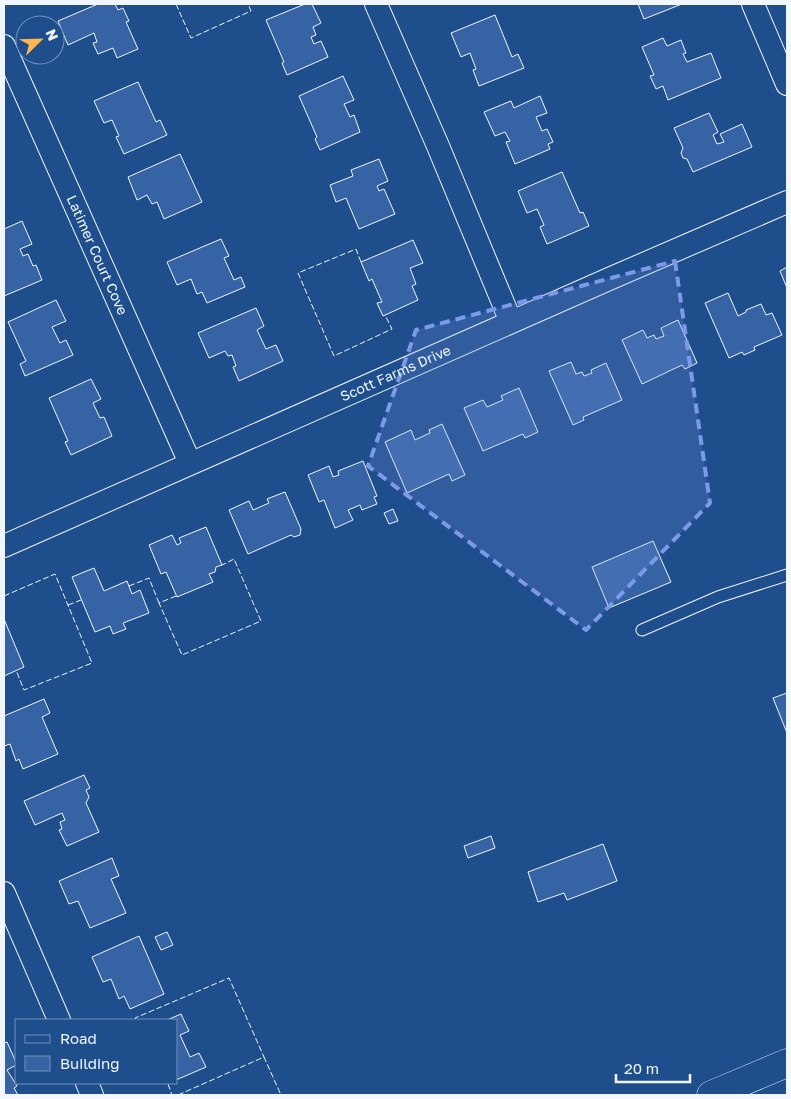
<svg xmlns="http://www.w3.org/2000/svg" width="791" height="1099" viewBox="0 0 791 1099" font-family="'Golos Text',sans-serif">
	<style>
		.building { fill: #3563a3; stroke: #f2f6ff }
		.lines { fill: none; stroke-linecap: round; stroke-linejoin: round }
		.service-casing { stroke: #f2f6ff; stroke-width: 13 }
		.minor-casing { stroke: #f2f6ff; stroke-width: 24 }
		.tertiary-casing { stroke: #f2f6ff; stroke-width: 29 }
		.service { stroke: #1f4e8c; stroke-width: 11 }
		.minor { stroke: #1f4e8c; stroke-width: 22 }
		.tertiary { stroke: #1f4e8c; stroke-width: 28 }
		.fence { stroke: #f2f6ff; stroke-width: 1; stroke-dasharray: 6 2.5; stroke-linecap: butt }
		.marked { fill: #7d9aea; fill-opacity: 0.2; stroke: #7d9aea; stroke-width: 4; stroke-dasharray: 10 6; stroke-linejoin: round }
		.labels { text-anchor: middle; stroke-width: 4; stroke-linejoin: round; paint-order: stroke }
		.street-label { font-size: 14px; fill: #f2f6ff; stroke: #1f4e8c }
	</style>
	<rect width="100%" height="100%" fill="#1f4e8c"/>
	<path class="building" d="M98 4H115L118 10 123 8 129 21 126 22 138 49 117 58 113 48 98 54 93 43 97 42 94 33 68 45 58 21Z
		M305 4H312L321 23 313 27 316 35 311 37 314 44 321 41 328 57 287 75 282 63 284 62 266 20Z
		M638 4H682L644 19Z
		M495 15 512 57 518 54 524 68 479 86 473 70 476 69 470 53 461 57 451 33Z
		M663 38 667 46 681 40 686 53 683 54 687 62 711 53 721 78 668 100 663 86 656 89 650 76 654 75 642 47Z
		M343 76 354 100 344 104 350 117 354 115 360 132 320 150 315 139 317 137 299 96Z
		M138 82 156 122 160 120 167 135 124 154 116 137 119 136 112 120 104 123 94 101Z
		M540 96 547 113 536 117 542 131 547 129 553 142 548 144 550 149 515 164 506 142 510 141 505 132 495 136 484 112 511 101 514 108Z
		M709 113 718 132 713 135 717 144 724 142 720 134 742 124 752 147 693 172 687 159 683 158 681 153 683 148 674 128Z
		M180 154 202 202 164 219 157 202 152 204 147 195 137 200 128 177Z
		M379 159 388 181 377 186 379 191 384 189 395 214 359 229 346 198 336 202 330 185 353 176 351 170Z
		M562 172 580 213 583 212 589 226 547 244 540 227 544 225 537 209 527 213 518 191Z
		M22 221 32 244 20 249 23 256 28 254 33 266 36 265 42 280 4 296V229Z
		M221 239 229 256 224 258 234 280 241 277 245 287 207 303 202 292 197 294 191 279 177 285 167 262Z
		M413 240 423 263 410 268 416 284 412 286 418 300 383 316 377 303 382 302 372 279 369 281 361 262Z
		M787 267V288L780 271Z
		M728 293 738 316 746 312V310L761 304 766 315 772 313 782 335 754 347 755 350 744 355 742 352 729 358 705 303Z
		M56 300 66 321 52 327 60 343 66 340 73 355 25 376 20 364 26 361 8 322Z
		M256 308 264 326 257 330 266 349 276 345 283 361 239 381 233 367 236 366 232 355 228 356 225 351 209 358 198 333Z
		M678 320 697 363 685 369 682 365 642 384 622 340 643 330 647 338 654 335 656 339 664 336 661 328Z
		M571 362 576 374 582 372 584 376 592 373 591 370 606 363 622 400 583 417 584 420 573 425 549 371Z
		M91 379 101 399 93 403 100 418 104 417 112 436 71 455 65 442 68 441 49 398Z
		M519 388 538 432 525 438 523 434 483 451 464 408 483 400 487 407 503 400 501 396Z
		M442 424 465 475 452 481 449 474 407 493 385 442 411 430 415 440 430 433 429 430Z
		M363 461 377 496 374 497 377 504 362 510 360 505 348 510 353 520 335 528 324 500 319 502 308 475 329 466 333 477 339 475 338 471Z
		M285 492 301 529 300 535 294 537 291 535 248 554 229 510 249 501 253 510 269 503 267 499Z
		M393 509 398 521 389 524 384 513Z
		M206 527 222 565 216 567 215 572 209 574 213 582 177 597 166 572 161 574 149 545 172 535 177 545 181 543 179 538Z
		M653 541 671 582 609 608 592 567Z
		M94 568 104 591 127 581 132 594 140 590 149 613 123 623 126 629 113 634 110 626 95 632 72 577Z
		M4 619 24 667 4 676Z
		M787 693V733L773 698Z
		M44 699 50 713 42 717 58 754 23 769 19 759 16 761 10 744 4 746V716Z
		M84 775 90 788 86 790 89 797 86 803 99 832 67 846 59 830 62 829 60 822 65 820 62 813 35 825 24 801Z
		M491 836 495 848 468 858 464 846Z
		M603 844 617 881 567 900 564 893 538 902 528 872Z
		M112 858 119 876 111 879 126 913 90 928 78 901 69 904 59 881Z
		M167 932 173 945 161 950 155 937Z
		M139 936 164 994 130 1009 124 996 119 999 111 979 103 982 92 957Z
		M181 1014 189 1031 180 1035 190 1057 199 1053 206 1067 176 1080V1020H167Z
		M7 1042 16 1062V1065L7 1070 17 1086 14 1088 18 1095H4V1043Z"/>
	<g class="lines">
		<g class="service-casing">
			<path id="service" d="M642 630 718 597 787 575"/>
		</g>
		<g class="minor-casing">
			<g id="minor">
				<path d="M376 4 438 146 511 322"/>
				<path d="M753 4 787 84"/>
				<path id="s1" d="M4 46 190 463"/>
				<path id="s2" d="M4 546 609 279 787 202"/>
				<path d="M4 893 59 1020"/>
				<path d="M87 1083 92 1095"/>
			</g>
		</g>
		<g class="tertiary-casing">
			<path id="tertiary" d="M711 1095 787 1063"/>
		</g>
		<use href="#service" class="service"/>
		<use href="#minor" class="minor"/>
		<use href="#tertiary" class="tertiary"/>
		<path class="fence" d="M176 4 191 38 251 11 248 4
			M361 262 356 249 298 273 334 356 392 329 385 315
			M129 586 149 578 159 603
			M4 596 55 574 92 663 24 690 16 670
			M176 596 159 603 182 655 261 621 234 559 222 565
			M68 605 81 600
			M136 1020 135 1018 229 978 264 1057
			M168 1084 172 1095
			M178 1095 264 1057 281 1095"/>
	</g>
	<path class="marked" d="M675 261 710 503 586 630 368 466 416 330Z"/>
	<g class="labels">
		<g class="street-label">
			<text dy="5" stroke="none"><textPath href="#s1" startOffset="229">Latimer Court Cove</textPath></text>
			<text dy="5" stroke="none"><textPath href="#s2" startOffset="428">Scott Farms Drive</textPath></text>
		</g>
	</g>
	<rect width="791" height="1099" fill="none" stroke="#f2f6ff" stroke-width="10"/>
	<rect x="15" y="1019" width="162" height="65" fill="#1f4e8c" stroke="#7391ba"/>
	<rect x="25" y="1035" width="25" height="8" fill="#1f4e8c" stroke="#7391ba"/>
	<text x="60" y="1044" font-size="15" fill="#f2f6ff">Road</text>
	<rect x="25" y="1056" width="25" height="15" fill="#3563a3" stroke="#7391ba"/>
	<text x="60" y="1069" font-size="15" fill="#f2f6ff">Building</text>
	<g transform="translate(40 40) rotate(67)"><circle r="24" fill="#1f4e8c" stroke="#7391ba"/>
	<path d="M0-4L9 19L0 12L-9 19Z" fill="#ffb74d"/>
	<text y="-8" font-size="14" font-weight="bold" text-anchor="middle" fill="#f2f6ff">N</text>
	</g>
	<path d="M616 1074v8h74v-8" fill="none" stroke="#f2f6ff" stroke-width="2.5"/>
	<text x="624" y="1074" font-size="15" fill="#f2f6ff" stroke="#1f4e8c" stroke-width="4" paint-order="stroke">20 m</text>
</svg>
